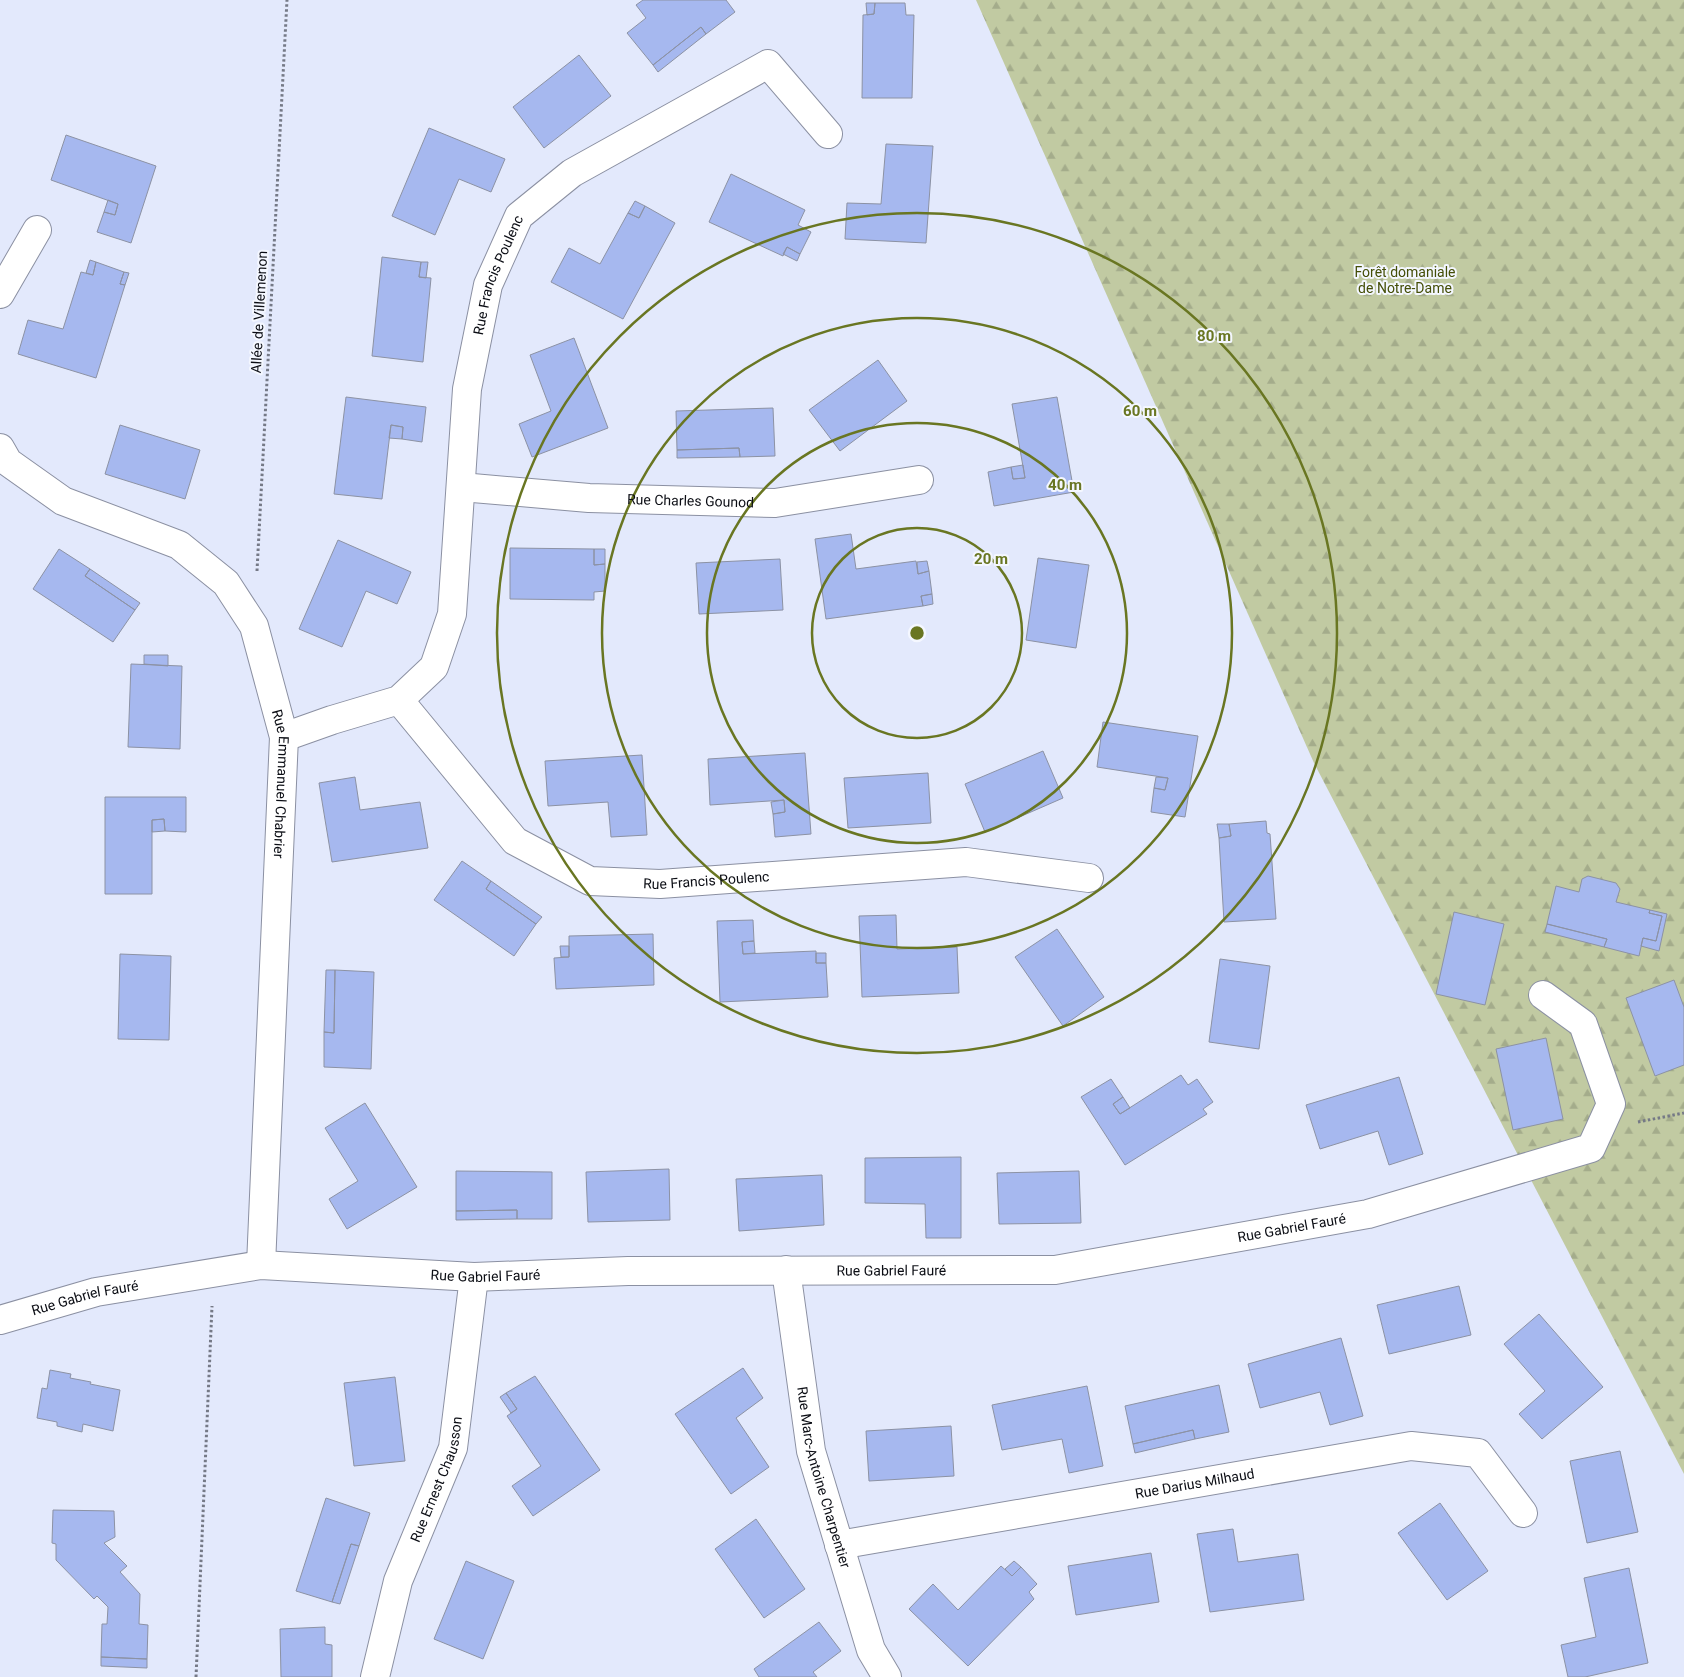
<svg xmlns="http://www.w3.org/2000/svg" width="1684" height="1677" viewBox="0 0 1684 1677" font-family="Roboto,sans-serif">
	<style>
		.forest { fill: url(#forest-firs) }
		.building { fill: #a6b8ef; stroke: #8c92a4 }
		.lines { fill: none; stroke-linecap: round; stroke-linejoin: round }
		.minor-casing { stroke: #8b90a2; stroke-width: 30 }
		.path { stroke: #757986; stroke-width: 3; stroke-dasharray: 2.5 2.5; stroke-linecap: butt }
		.minor { stroke: #fff; stroke-width: 28 }
		.ring { fill: none; stroke: #697622; stroke-width: 2.5 }
		.labels { text-anchor: middle; stroke-width: 4; stroke-linejoin: round; paint-order: stroke }
		.park-label { font-size: 14px; fill: #444e07; stroke: #f4f7ff }
		.street-label { font-size: 14px; fill: #0b0d14; stroke: #f4f7ff }
		.centre { fill: #697622; stroke: #f4f7ff; stroke-width: 2.5 }
		.ring-label { font-size: 15px; text-anchor: middle; font-weight: bold; fill: #697622; stroke: #f4f7ff; stroke-width: 4; stroke-linejoin: round; paint-order: stroke }
	</style>
	<defs>
		<pattern id="forest-firs" width="22" height="20" patternUnits="userSpaceOnUse" patternTransform="scale(1.25)"><rect width="22" height="20" fill="#c1caa2"/><path d="M5 1l3.5 6h-7zM16 11l3.5 6h-7z" fill="#a4ac8b"/></pattern>
	</defs>
	<rect width="100%" height="100%" fill="#e3e9fc"/>
	<path class="forest" d="M976 0H1684V1474L1314 763Z"/>
	<path class="building" d="M643 0H726L735 12 706 34 701 27 653 65 627 33 646 18 636 5Z
		M866 3H875L874 14 867 15Z
		M875 3H905L906 15H914L912 98H862L863 15 874 14Z
		M701 27 706 34 658 72 653 65Z
		M579 55 611 96 544 148 513 107Z
		M429 128 505 159 491 192 459 179 435 235 392 216Z
		M66 135 156 166 131 243 97 232 104 212 115 215 118 204 51 180Z
		M886 144 933 146 926 243 845 239 847 203 881 204Z
		M731 174 805 210 798 225 811 232 800 254 787 247 783 256 709 222Z
		M108 200 118 204 115 215 104 212Z
		M635 201 645 206 639 218 628 213Z
		M645 206 675 223 623 319 551 282 569 248 600 264 628 213 639 218Z
		M787 247 800 254 797 261 783 254Z
		M382 257 421 262 419 277 431 278 423 362 372 356Z
		M90 260 96 262 93 275 86 273Z
		M96 262 124 272 120 284 125 285 96 378 18 354 28 320 63 329 81 272 93 275Z
		M421 262H428L426 278 419 277Z
		M124 272 129 273 125 285 120 284Z
		M574 338 608 428 532 457 519 424 551 411 530 355Z
		M878 360 907 401 840 451 809 410Z
		M346 397 426 407 422 442 402 439 403 427 391 425 382 499 334 494Z
		M1057 397 1074 492 994 506 988 472 1011 467 1013 479 1025 478 1012 404Z
		M773 408 775 456 740 457 739 448 677 450 676 411Z
		M120 425 200 450 185 499 105 474Z
		M391 425 403 427 402 439 389 438Z
		M739 448 740 457 677 458V450Z
		M1023 465 1025 478 1013 479 1011 467Z
		M851 534 856 569 916 561 918 574 929 571 932 594 921 596 923 606 826 619 815 539Z
		M338 540 411 572 397 604 366 591 342 647 299 629Z
		M510 548 594 549V565L605 564V591L594 592V600L510 599Z
		M59 549 90 569 85 576 135 610 113 642 33 589Z
		M594 549H605V564L594 565Z
		M1038 558 1089 565 1076 648 1026 640Z
		M780 559 783 610 699 614 696 563Z
		M927 561 929 571 918 574 917 562Z
		M90 569 140 603 135 610 85 576Z
		M932 594 933 604 923 606 921 596Z
		M144 655H168V666L144 664Z
		M131 664 182 666 180 749 128 747Z
		M1103 722 1198 736 1185 817 1151 812 1154 788 1165 790 1168 778 1097 767Z
		M1043 751 1063 798 985 832 965 784Z
		M805 753 811 834 775 837 773 814 785 812 784 800 710 805 708 759Z
		M642 755 647 835 611 837 608 802 548 806 545 761Z
		M928 773 931 823 848 828 844 778Z
		M355 777 360 810 420 802 428 848 332 862 319 783Z
		M1156 777 1168 778 1165 790 1154 788Z
		M105 797H186V832L165 831 164 819 152 820V894H105Z
		M784 800 785 812 773 814 771 802Z
		M164 819 165 831 152 832V820Z
		M1266 821 1267 833 1270 834 1276 919 1224 922 1219 838 1231 836 1229 824Z
		M1217 824H1229L1231 836 1219 838Z
		M462 861 491 881 486 889 536 924 514 956 434 900Z
		M1588 876 1616 883 1620 889 1616 902 1650 910 1649 913 1662 916 1656 941 1643 938 1639 956 1604 947 1607 939 1547 924 1556 886 1579 892 1582 879Z
		M491 881 542 917 536 924 486 889Z
		M1650 910 1667 914 1659 951 1641 946 1643 938 1656 941 1662 916 1649 913Z
		M1454 912 1504 924 1485 1005 1436 994Z
		M896 915 897 949 957 947 959 993 862 997 859 916Z
		M753 920 754 941 742 942 743 954 816 951V963H826L828 997 720 1002 717 921Z
		M1547 924 1607 939 1604 947 1545 932Z
		M1057 929 1104 997 1063 1026 1015 957Z
		M653 934 654 985 556 989 554 958 569 957V936Z
		M754 941 755 953 743 954 742 942Z
		M560 946H569V957H561Z
		M816 953H826V963H816Z
		M120 954 171 956 169 1040 118 1039Z
		M1220 959 1270 966 1259 1049 1209 1042Z
		M326 970H335L334 1033 324 1032Z
		M335 970 374 972 371 1069 324 1067V1032L334 1033Z
		M1674 980 1684 1007V1065L1655 1076 1626 998Z
		M1546 1038 1563 1119 1513 1130 1496 1049Z
		M1181 1075 1188 1085 1197 1079 1213 1102 1203 1109 1207 1114 1125 1165 1081 1097 1111 1079 1123 1097 1113 1104 1120 1114Z
		M1399 1077 1423 1154 1389 1165 1378 1131 1320 1149 1306 1105Z
		M1123 1097 1130 1108 1120 1114 1113 1104Z
		M365 1103 417 1187 347 1229 329 1199 358 1181 325 1128Z
		M961 1157V1238H926L925 1204 865 1203V1158Z
		M669 1169 670 1220 588 1222 586 1172Z
		M456 1171 552 1172V1219H517V1210L456 1211Z
		M1079 1171 1081 1223 999 1224 997 1173Z
		M822 1175 824 1225 739 1231 736 1179Z
		M517 1210V1219L456 1220V1211Z
		M1459 1286 1471 1335 1389 1354 1377 1305Z
		M1539 1314 1603 1387 1542 1439 1519 1414 1545 1391 1504 1344Z
		M1341 1338 1363 1416 1330 1425 1320 1392 1260 1408 1248 1364Z
		M743 1368 763 1398 736 1418 769 1467 731 1494 675 1414Z
		M50 1370 71 1374 70 1378 91 1382 90 1384 120 1390 113 1431 83 1424 82 1432 57 1426V1422L37 1418 42 1388 47 1389Z
		M535 1376 600 1470 533 1516 512 1486 541 1466 507 1416 517 1409 506 1393Z
		M395 1377 405 1461 354 1466 344 1383Z
		M1219 1385 1229 1432 1195 1439 1193 1430 1133 1444 1125 1406Z
		M1087 1386 1103 1466 1069 1473 1062 1439 1002 1450 992 1405Z
		M506 1393 517 1409 511 1413 500 1397Z
		M951 1426 954 1476 869 1481 866 1431Z
		M1193 1430 1195 1439 1135 1453 1133 1444Z
		M1620 1451 1638 1532 1587 1543 1570 1461Z
		M326 1498 370 1513 359 1546 351 1544 332 1602 296 1591Z
		M1440 1503 1488 1571 1447 1600 1398 1533Z
		M53 1510 114 1511 115 1537 104 1543 127 1566 120 1572 140 1594 139 1624 148 1625 147 1659 101 1657 102 1624H107L108 1607 97 1596 94 1599 56 1560V1544L52 1543Z
		M756 1519 805 1589 764 1618 715 1549Z
		M1233 1529 1238 1562 1298 1554 1304 1600 1210 1612 1197 1534Z
		M351 1544 359 1546 340 1604 332 1602Z
		M1151 1553 1159 1602 1076 1615 1068 1566Z
		M466 1561 514 1581 483 1659 434 1639Z
		M1014 1561 1021 1567 1012 1576 1005 1569Z
		M1001 1566 1012 1576 1021 1567 1037 1584 1029 1592 1034 1599 968 1666 909 1609 933 1584 958 1610Z
		M1629 1568 1648 1663 1585 1677H1568L1561 1645 1596 1637 1584 1578Z
		M819 1622 841 1651 813 1672 817 1677H759L754 1669Z
		M325 1627V1644L332 1645V1677H281L280 1629Z
		M101 1657 147 1659V1668L101 1666Z"/>
	<g class="lines">
		<g class="minor-casing">
			<g id="minor">
				<path d="M0 294 37 230"/>
				<path id="s1" d="M0 448 8 462 63 501 179 545 226 583 254 626 284 737 261 1265"/>
				<path id="s2" d="M461 487 589 498 775 503 919 480"/>
				<path id="s3" d="M399 700 515 841 590 881 660 884 966 862 1089 878"/>
				<path id="s4" d="M284 737 332 720 399 700 434 667 452 614 467 389 488 285 519 216 572 173 768 64 828 134"/>
				<path id="s5" d="M786 1270 811 1451 871 1650 887 1677"/>
				<path id="s6" d="M0 1320 96 1292 261 1265 474 1277 628 1271 1055 1270 1368 1214 1591 1148 1611 1104 1583 1024 1543 995"/>
				<path id="s7" d="M839 1545 1411 1446 1478 1453 1523 1513"/>
				<path id="s8" d="M375 1677 398 1581 453 1448 474 1277"/>
			</g>
		</g>
		<path class="path" d="M257 571 287 0
			M1638 1122 1684 1113
			M196 1677 212 1306"/>
		<use href="#minor" class="minor"/>
	</g>
	<g class="ring">
		<circle cx="917" cy="633" r="105"/>
		<circle cx="917" cy="633" r="210"/>
		<circle cx="917" cy="633" r="315"/>
		<circle cx="917" cy="633" r="420"/>
	</g>
	<g class="labels">
		<g class="park-label">
			<text x="1405" y="277">Forêt domaniale<tspan x="1405" dy="16">de Notre-Dame</tspan></text>
		</g>
		<g class="street-label">
			<text dy="5" stroke="none"><textPath href="#s4" startOffset="569">Rue Francis Poulenc</textPath></text>
			<text transform="translate(259 312) rotate(-87)" y="5">Allée de Villemenon</text>
			<text dy="5" stroke="none"><textPath href="#s2" startOffset="230">Rue Charles Gounod</textPath></text>
			<text dy="5" stroke="none"><textPath href="#s1" startOffset="481">Rue Emmanuel Chabrier</textPath></text>
			<text dy="5" stroke="none"><textPath href="#s3" startOffset="384">Rue Francis Poulenc</textPath></text>
			<text dy="5" stroke="none"><textPath href="#s6" startOffset="1302">Rue Gabriel Fauré</textPath></text>
			<text dy="5" stroke="none"><textPath href="#s6" startOffset="898">Rue Gabriel Fauré</textPath></text>
			<text dy="5" stroke="none"><textPath href="#s6" startOffset="492">Rue Gabriel Fauré</textPath></text>
			<text dy="5" stroke="none"><textPath href="#s6" startOffset="88">Rue Gabriel Fauré</textPath></text>
			<text dy="5" stroke="none"><textPath href="#s5" startOffset="211">Rue Marc-Antoine Charpentier</textPath></text>
			<text dy="5" stroke="none"><textPath href="#s8" startOffset="208">Rue Ernest Chausson</textPath></text>
			<text dy="5" stroke="none"><textPath href="#s7" startOffset="361">Rue Darius Milhaud</textPath></text>
		</g>
	</g>
	<circle cx="917" cy="633" r="8" class="centre"/>
	<g class="ring-label">
		<text x="1214" y="341">80 m</text>
		<text x="1140" y="416">60 m</text>
		<text x="1065" y="490">40 m</text>
		<text x="991" y="564">20 m</text>
	</g>
</svg>
